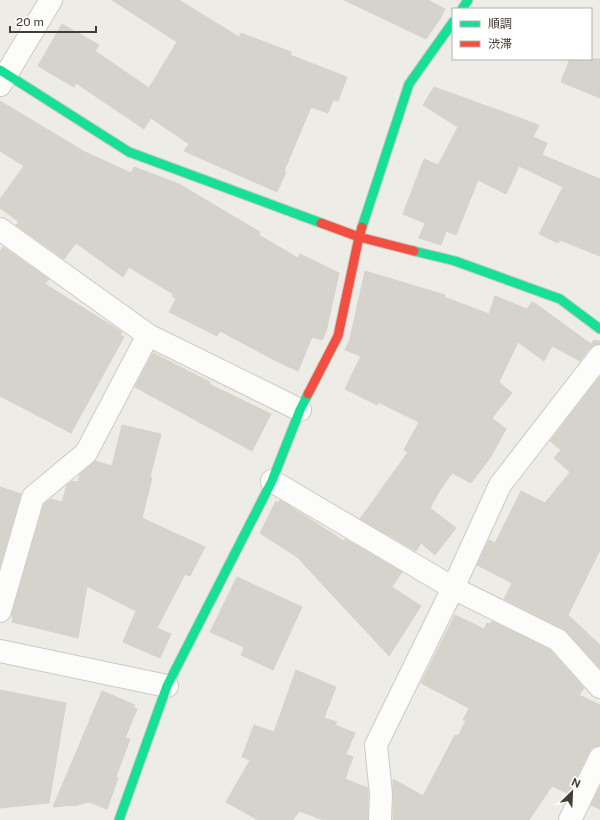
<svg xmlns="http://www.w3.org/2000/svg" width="600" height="820" viewBox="0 0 600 820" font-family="'Public Sans','Noto Sans JP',sans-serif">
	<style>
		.building { fill: #d6d3cd; stroke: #d6d3cc }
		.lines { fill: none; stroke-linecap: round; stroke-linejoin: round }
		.street-casing { stroke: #cccac4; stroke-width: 24 }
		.fast-casing { stroke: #cfcbbe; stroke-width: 11 }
		.jam-casing { stroke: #cfcbbe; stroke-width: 11 }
		.street { stroke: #fcfcfb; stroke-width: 22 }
		.fast { stroke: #16e098; stroke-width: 9 }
		.jam { stroke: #f24e42; stroke-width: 9 }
	</style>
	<rect width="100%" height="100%" fill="#eeece6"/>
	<path class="building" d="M112 0H179L239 37 241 33 291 52 290 55 347 77 338 101 333 100 328 113 311 107 284 171 286 172 277 192 184 151 189 144 151 118 144 129 76 83 74 87 38 66 62 24 99 45 95 51 149 88 177 42Z
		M344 0H428L445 9 440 19 426 39Z
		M570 59H600V98L561 82Z
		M434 87 539 125 533 137 547 143 542 155 600 179V256L560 240 558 243 539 234 563 187 519 166 506 194 478 180 456 235 446 231 441 245 419 238 425 223 403 214 424 159 438 165 458 127 423 105Z
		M0 101 85 152 131 173 134 167 179 184 260 232 259 235 298 258 300 254 339 273 326 332 322 340 312 337 298 371 278 362 220 331 217 336 169 312 176 299 172 296 173 294 129 267 123 277 76 243 64 259 16 225 19 222 0 208V199L24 166 0 151Z
		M3 247 49 279 45 284 122 332 120 335 124 337 71 433 0 396V251Z
		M365 271 445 295 444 297 489 314 495 296 527 309 532 302 536 304 591 344 594 340 600 341V344L595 345 590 348 580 361 552 346 544 361 518 342 499 382 512 393 492 418 506 429 490 458 471 483 452 473 440 490 430 508 456 528 435 555 421 543 416 551 360 519 408 452 404 450 419 422 378 402 377 405 345 389 361 356 345 350 350 339Z
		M153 353 210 382 209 384 271 414 252 451 135 387Z
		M600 376V550L568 615 600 645V668L564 629 504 599 512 583 477 565 489 540 495 543 521 491 545 503 570 472 554 458 561 450 550 441Z
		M122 425 161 434 150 477 152 478 142 518 205 547 190 576 185 574 157 628 171 634 160 658 123 642 136 611 87 586 78 638 12 622 13 617 11 616 44 504 51 499 62 502 67 485 72 481 78 482 80 474 95 461 112 466Z
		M0 487 21 494 0 566Z
		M280 500 344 541 345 539 402 572 392 587 421 606 389 656 297 557 260 533 276 501 278 503Z
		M237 577 302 607 273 670 241 655 244 647 210 632Z
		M455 615 484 629 487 623 490 624 492 621 550 650 584 688 579 695 600 705V746L593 747 589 752 569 794 552 786 529 820H393V779L423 796 455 735 458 736 466 721 463 720 469 708 421 683Z
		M296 670 336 687 324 718 337 722 335 725 355 733 346 754 353 757 345 779 368 788V820H324L299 811 293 820H258L226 802 250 760 242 757 254 725 274 732Z
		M0 690 66 703 49 803 0 808Z
		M102 691 135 705 133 707 137 709 125 738 130 739 116 777 118 778 107 809 89 802 73 806V805L53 807Z
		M600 787V809L591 805Z"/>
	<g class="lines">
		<g class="street-casing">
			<path id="street" d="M0 85 51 0
				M0 229 148 335 300 410
				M272 481 453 588 558 640 600 687
				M0 611 33 497 86 453 148 335
				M0 651 167 686
				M380 820 381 794 376 745 453 588 500 485 600 356
				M570 820 600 758"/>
		</g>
		<g class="fast-casing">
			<path id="fast" d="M462 9 468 0
				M0 70 129 152 321 223
				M362 227 409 84 453 22
				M414 251 455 261 560 299 600 329
				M119 820 167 686 272 481 300 410 308 394"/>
		</g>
		<g class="jam-casing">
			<path id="jam" d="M321 223 359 237 414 251
				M308 394 338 336 359 237 362 227"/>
		</g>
		<use href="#street" class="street"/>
		<use href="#fast" class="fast"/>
		<use href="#jam" class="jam"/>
	</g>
	<rect x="452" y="8" width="140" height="52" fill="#ffffff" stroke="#b4b1ad"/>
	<rect x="460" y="21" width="20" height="6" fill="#16e098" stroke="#b4b1ad"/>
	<text x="488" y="28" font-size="12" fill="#433d33">順調</text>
	<rect x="460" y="41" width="20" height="6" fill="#f24e42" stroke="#b4b1ad"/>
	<text x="488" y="48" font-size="12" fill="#433d33">渋滞</text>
	<g transform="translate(572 792) rotate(24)" stroke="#ffffff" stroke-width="3" paint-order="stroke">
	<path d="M0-3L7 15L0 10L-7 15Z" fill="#433d33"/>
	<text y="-6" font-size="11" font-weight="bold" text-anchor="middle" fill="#433d33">N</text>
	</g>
	<path d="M10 26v6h86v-6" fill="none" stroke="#433d33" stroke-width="2"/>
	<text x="16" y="26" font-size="12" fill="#433d33" stroke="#ffffff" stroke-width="3" paint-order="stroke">20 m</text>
</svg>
